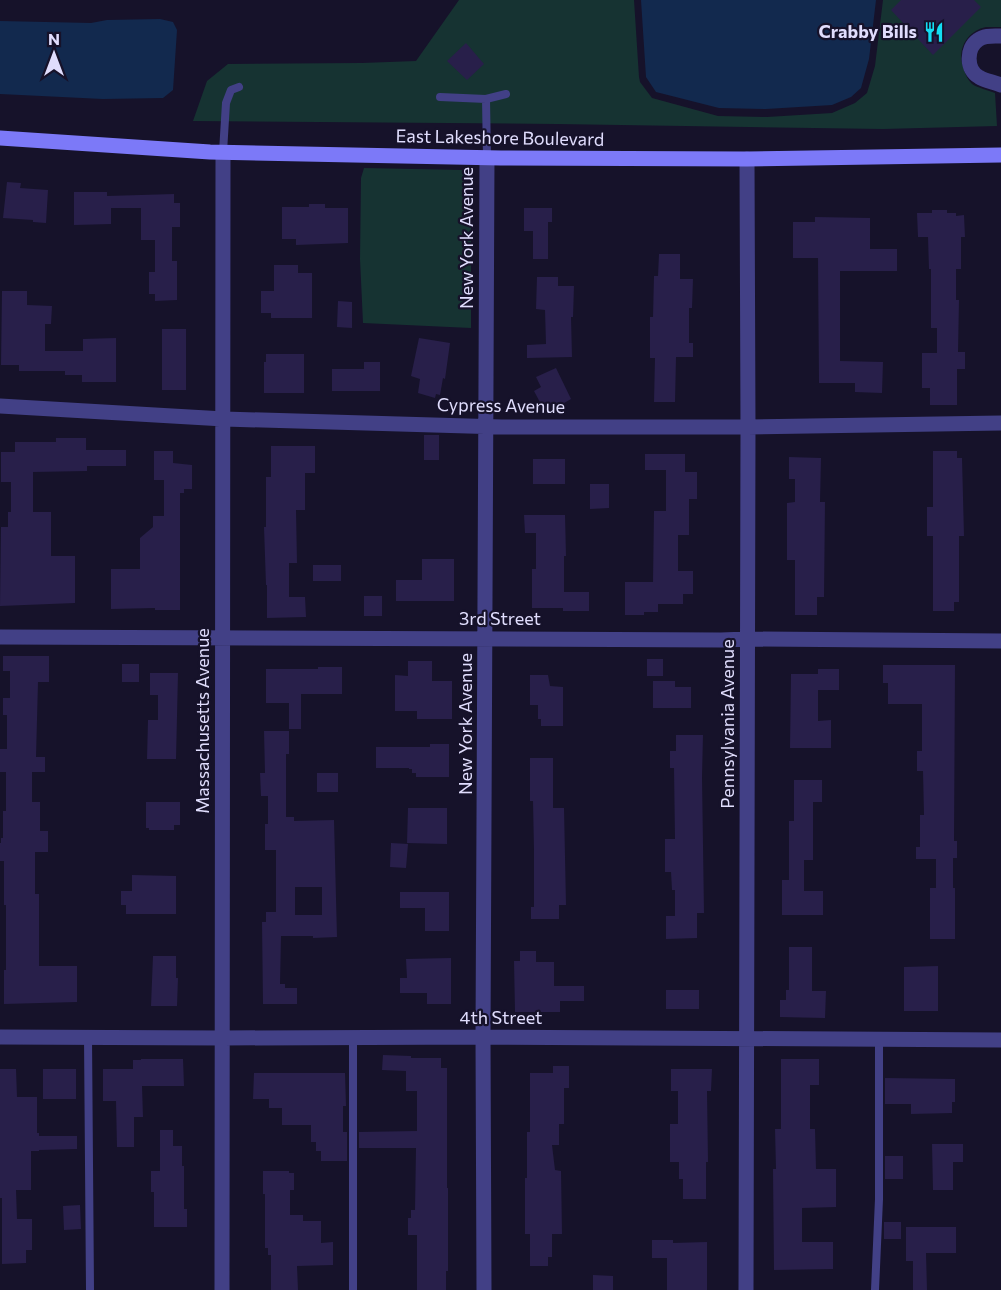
<svg xmlns="http://www.w3.org/2000/svg" width="1001" height="1290" viewBox="0 0 1001 1290" font-family="Commissioner,sans-serif">
	<style>
		.green { fill: #163332 }
		.water { fill: #12294e }
		.building { fill: #281f4a; fill-rule: evenodd }
		.lines { fill: none; stroke-linecap: round; stroke-linejoin: round }
		.lane { stroke: #424086; stroke-width: 8 }
		.street { stroke: #424086; stroke-width: 15 }
		.secondary { stroke: #7c79f8; stroke-width: 15 }
		.labels { text-anchor: middle; stroke-width: 4.5; stroke-linejoin: round; paint-order: stroke }
		.poi-label { font-size: 18px; font-weight: bold; fill: #e0ddfd; stroke: #16122a; text-anchor: end }
		.street-label { font-size: 18px; fill: #e0ddfd; stroke: #16122a }
	</style>
	<rect width="100%" height="100%" fill="#16122a"/>
	<path class="green" d="M459 0H634L639 77 640 82 652 98 718 116 767 117 832 113 855 103 867 93 875 66 883 0H1001V27C996 27 991 27 986 27 967 31 957 49 963 67 965 73 967 79 972 84 978 88 988 90 995 93L997 126 883 129 557 124 193 121 207 81 228 64 362 63 416 61Z
		M364 168 462 170 471 178V328L363 323 360 259 361 178Z"/>
	<path class="water" d="M641 0H876L869 59 861 88 851 97 832 105 766 109 719 108 656 92 646 77Z
		M160 19 173 22 177 30 173 90 163 98 103 99 0 94V21L91 23 107 20Z"/>
	<path class="building" d="M901 0H974L981 7 933 55 891 10Z
		M466 43 484 64 467 80 447 61Z
		M7 182 21 183 20 188 48 190 46 223 33 222V220L3 218Z
		M74 192H107V196L174 194V203H180V227H172V261H177V300L155 301V294H149V272H155V240H141V208H111V224L74 225Z
		M309 204H325V208H348V243L296 245V239H282V207H309Z
		M524 208H552V222H548V259H533V231H524Z
		M932 210H947V213H956V216L964 215 965 237H961V269H956V300H959L958 352H965V369H957V405H930V388H922V353H937V328H931V269H929L928 237H918L917 213H932Z
		M815 217 870 218V249H897V271H840V361L883 362 882 393 855 392V383H819L818 258H793V222H815Z
		M659 254H680V279H693L692 308H689V343H693V357H676L675 402H654L655 358H650V317H653L654 276H658Z
		M274 265H298V273H312V318H271V313H261V291H274Z
		M537 277H558V286H574L573 317H571L572 357 527 358V345L546 344 545 310 536 309Z
		M2 291H27V305L52 306 51 324H45V351H83V339L116 338V382H82V375H65V371H19V365H1Z
		M338 301 352 302V328L337 327Z
		M162 329H186V390H162Z
		M419 338 450 343 445 379 443 378 440 395 436 394 435 398 418 393 420 379 411 376Z
		M266 354H304V393H264V362H266Z
		M364 362H380V391H332V369H364Z
		M556 368 571 399 552 410 548 404 543 408 534 391 541 387 536 377Z
		M424 435H439V460H424Z
		M56 438H86V450H126V466H87V471L33 472V512H51V556H75V603L0 606 1 527H8V512H11V482H1V452H15V442H56Z
		M271 446H315V473H305V510H296L297 563H289V597H305L306 617 267 618V585H266L264 527H266V477H271Z
		M154 451H173V463L192 465V489H184V493H180V610H155V608L111 609V569H140V538L153 527V516H164V480H154Z
		M933 451H957V458H962L964 536H959V602H954V611H933V536H927V507H933Z
		M645 454H685V472H697V499H689V535H678V571H693V594H683V604H658V612H644V615H625V582H653L654 511H666V470H645Z
		M789 457 821 458 820 502H825L824 597H817V615H795V560H787V503L795 502V479H789Z
		M533 459H565V484H533Z
		M590 484H609V508L590 509Z
		M524 515H565L566 556H564V592H589V611H563V608H532V569H536V533H525Z
		M422 559H454V601H396V580H422Z
		M313 565H341V581H313Z
		M364 596H382V616H364Z
		M3 656H49V682H38L36 757H45V772H32V802H40V831H48V852H35V894H39V966H77V1002L4 1004V970H6V905H4V861H0V843H1V838H3V811H6V772H0V749H7V715H3V698H10V671H3Z
		M647 659H663V676H647Z
		M408 661H432V681H452V719H417V711H395V675L408 676Z
		M122 664H139V682H122Z
		M883 665H955L954 841H957V858H953V888H955V939H930V888H936V859H916V847H920V815H924L923 771H917V751H922V704H888V683H883Z
		M318 667H342V694H301V729H289V703H266V669H318Z
		M818 669H839V690H818V721L831 720V748H790L791 674H818Z
		M150 673H178L176 759H147L148 720H158V695H150Z
		M530 675H548L550 686 563 687V726H541V719H538V705H530Z
		M653 681H675V687H691V708H653Z
		M264 731H289V754H286V817H294V821L334 820 337 937 313 938V936H281L280 984H285V988H297V1004H263L262 922H266V912H276V850H265V824H268V796H261L260 773H265ZM295 887H322V915H295Z
		M676 735H703L702 777 704 913H697V938L666 939V916H675V890H672L671 872H665V839H675L674 768H670V751H676Z
		M430 744H449V777H416V773H412V769H409V768H376V747H430Z
		M530 758H553V808H564L566 905H559V919H531V907H534V850L533 801H530Z
		M317 773H338V792H317Z
		M794 780H822V802H813V860H804V891H823V915H782V880H789V821H794Z
		M146 802H180V825H174V830H149V828H146Z
		M408 808H447V844L407 843Z
		M391 843 408 844 406 868 390 867Z
		M132 875 176 876V914H126V905H121V891H132Z
		M400 892H449V931H425V908H400Z
		M789 947H812V991H826L825 1018 780 1017V1000H786V990H789Z
		M520 951H536V962H554V986H584V1001H560V1012H515L514 961H520Z
		M153 956H176V978H178L177 1006H151Z
		M451 958V1004H427V993H400V978H407L406 959Z
		M938 966V1011H904V967Z
		M666 990H699V1009H666Z
		M383 1055 411 1056V1058H441V1068H447V1188H448V1271H446V1290H417V1235H408V1218H411V1210H415L416 1148H359V1132L417 1131V1091H406V1071L382 1070Z
		M141 1059H183L184 1086H142L143 1117H134V1147H117L116 1101H103V1069H133V1060H141Z
		M781 1059H819V1085H810V1129H815L816 1169H836V1207L802 1208V1242H833V1269L774 1270 773 1169H776L775 1129H781Z
		M553 1066H569V1088H564V1124H559V1145H552L555 1170 561 1171 562 1234H552V1257H548V1266H530V1234H525V1178H527V1132H530V1073H553Z
		M0 1069H16L17 1097H37V1133H39V1136H77V1149L39 1150V1151H31V1190H16L17 1219H32V1250H26V1263L2 1264V1198H0Z
		M43 1069H76V1099H43Z
		M671 1069H712L711 1091H707L708 1162H706V1199H683V1179H679V1162H670V1124H678V1091H671Z
		M254 1073H345L346 1106H343V1132H347V1161H321V1151H316V1142H311V1125H282V1108H269V1099H253Z
		M885 1078 955 1079V1102H952V1113L911 1114V1104H885Z
		M160 1130H173V1146H182V1166H184V1209H187V1227H154V1192H151V1171H160Z
		M932 1144H963V1162H953V1190H933Z
		M885 1156H903V1179H885Z
		M263 1171H289V1173H294V1190H290V1215H303V1221H321V1243L333 1242V1265L297 1266 298 1290H271V1255H268V1248H265V1194H263Z
		M80 1205 81 1229 64 1230 63 1206Z
		M884 1222H901V1239H884Z
		M906 1227H956V1253H926L927 1290H913V1261H906Z
		M652 1240H673V1243L707 1242V1290H667V1258H652Z
		M593 1275 613 1276V1290H593Z"/>
	<g class="lines">
		<path class="lane" d="M440 97 486 99 487 158
			M486 99 506 94
			M223 152 226 103 231 90 239 87
			M88 1037 90 1290
			M353 1038V1290
			M875 1290 879 1199V1039"/>
		<path class="street" d="M1001 36C993 36 984 35 978 40 966 48 966 70 979 77 985 81 994 82 1001 85
			M0 406 224 419 502 427H748L1001 423
			M0 637 721 640 747 639 1001 641
			M0 1037 222 1038 483 1037 1001 1040
			M222 1290 223 152
			M484 1290 483 1037 487 158
			M746 1290 748 427 747 159"/>
		<path class="secondary" d="M0 138 210 152 501 158 747 159 1001 155"/>
	</g>
	<defs>
		<g id="restaurant-bare" transform="scale(1.62)"><path d="M-5-6h1v4h1v-4h1v4h1v-4h1v5L-1.5 .5V6h-2V.5L-5-1ZM5-6V6H3V1.5H1.5Q1.5-4 5-6Z" fill="#13ddf3" stroke="#16122a" stroke-width="2.5" paint-order="stroke"/></g>
	</defs>
	<g fill-rule="evenodd">
		<use href="#restaurant-bare" x="934" y="32"/>
	</g>
	<g class="labels">
		<g class="poi-label">
			<text x="917" y="38">Crabby Bills</text>
		</g>
		<g class="street-label">
			<text transform="translate(500 138) rotate(1)" y="6">East Lakeshore Boulevard</text>
			<text transform="translate(467 238) rotate(-90)" y="6">New York Avenue</text>
			<text transform="translate(501 406) rotate(1)" y="6">Cypress Avenue</text>
			<text x="500" y="625">3rd Street</text>
			<text transform="translate(203 721) rotate(-90)" y="6">Massachusetts Avenue</text>
			<text transform="translate(466 724) rotate(-90)" y="6">New York Avenue</text>
			<text transform="translate(728 724) rotate(-90)" y="6">Pennsylvania Avenue</text>
			<text x="501" y="1024">4th Street</text>
		</g>
	</g>
	<g transform="translate(54 54)" stroke="#16122a" stroke-width="4.5" paint-order="stroke">
	<path d="M0-4.5L10 22L0 15L-10 22Z" fill="#e0ddfd"/>
	<text y="-9" font-size="16" font-weight="bold" text-anchor="middle" fill="#e0ddfd">N</text>
	</g>
</svg>
